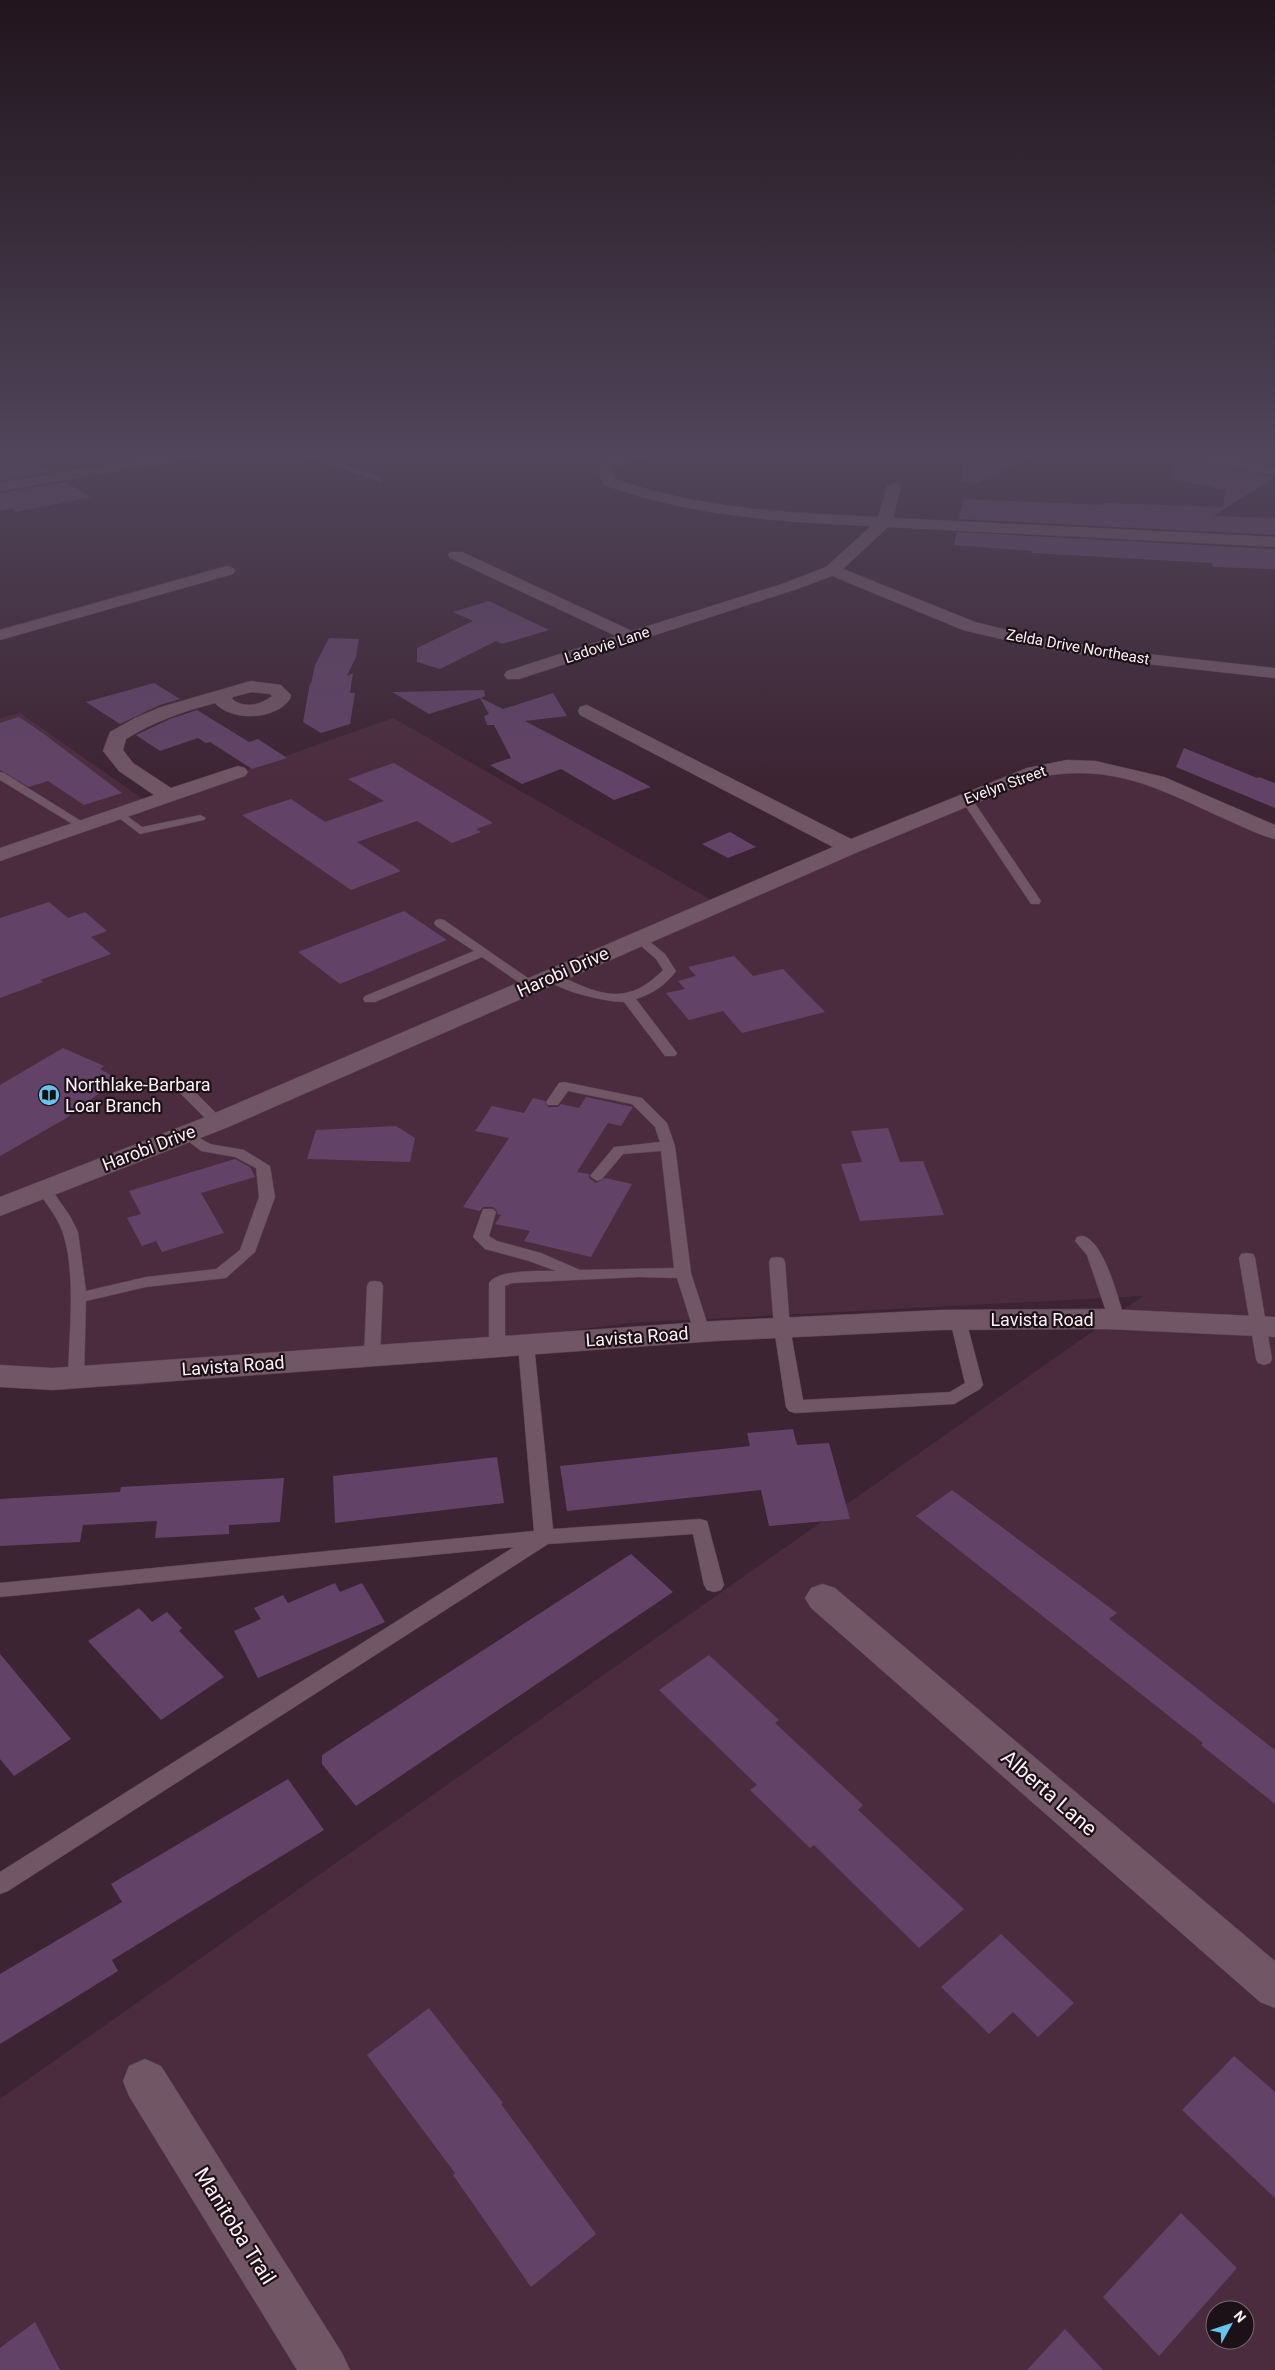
<svg xmlns="http://www.w3.org/2000/svg" width="1275" height="2370" viewBox="0 0 1275 2370" font-family="Roboto,sans-serif">
	<style>
		.built { fill: #4b2c3e; fill-rule: evenodd }
		.lines { fill: none; stroke-linecap: round; stroke-linejoin: round }
		.stream { stroke: #635571; stroke-width: 5 }
		.building { fill: #624367 }
		.service-casing { stroke: #57434e; stroke-width: 1 }
		.minor-casing { stroke: #57434e; stroke-width: 1 }
		.secondary-casing { stroke: #57434e; stroke-width: 1 }
		.service { fill: #715665; fill-rule: evenodd }
		.minor { fill: #715665; fill-rule: evenodd }
		.secondary { fill: #715665; fill-rule: evenodd }
		.labels { text-anchor: middle; stroke-width: 4.5; stroke-linejoin: round; paint-order: stroke }
		.far-street-label { font-size: 15px; fill: #fef0f7; stroke: #1c1117 }
		.street-label { font-size: 18px; fill: #fef0f7; stroke: #1c1117 }
		.poi-label { font-size: 18px; fill: #fef0f7; stroke: #1c1117; text-anchor: start }
		.near-street-label { font-size: 21px; fill: #fef0f7; stroke: #1c1117 }
	</style>
	<rect width="100%" height="100%" fill="#3c2432"/>
	<path class="built" d="M20 713 150 804 393 718 713 901 1055 770 1134 772 1275 833V2370H0V2099L1143 1296 630 1323 134 1386 0 1378V718ZM1215 2310H1245V2340H1215Z"/>
	<g class="lines">
		<path class="stream" d="M302 453 380 479"/>
	</g>
	<path class="building" d="M964 453H1045L974 484 961 481Z
		M1206 453H1275V465Z
		M25 458 50 472 0 481V463Z
		M1174 458 1275 477 1213 516 1275 518V535L959 519 963 499 1105 505 1104 503 1223 507 1225 490 1171 479Z
		M66 482 91 497 16 512 11 509 0 511V493Z
		M957 532 1275 549V569L1213 567 1212 563 1031 553 1032 551 954 545Z
		M489 601 549 630 502 644 496 641 440 669 417 662V648L473 621 453 612Z
		M329 638 359 639 356 657 347 676 353 673 350 693H355L350 724 321 733 303 722 310 683 311 684 315 665Z
		M154 683 180 699 160 705 120 724 86 702Z
		M484 690 485 696 481 698 503 709 553 693 567 716 525 721 651 787 614 800 561 769 522 784 490 765 511 758 494 725H487L484 716 489 714 480 698 429 714 392 692Z
		M197 710 249 742 258 739 287 758 252 769 210 742 206 743 198 738 160 751 136 735 170 719Z
		M19 717 44 734 122 793 84 805 48 781 29 787 0 770V723Z
		M1184 748 1257 778 1259 777 1275 783V808L1176 767Z
		M394 763 493 823 476 829 481 832 452 843 417 821 357 842 401 871 351 890 242 815 291 799 325 822 384 801 348 779Z
		M730 832 756 847 728 858 702 844Z
		M49 902 68 918 85 912 107 931 91 937 111 954 40 980 43 982 0 998V918Z
		M404 911 447 940 340 984 298 952Z
		M734 956 753 976 783 969 825 1012 742 1033 723 1011 689 1020 666 993 685 989 678 981 696 976 688 967Z
		M63 1048 104 1066 100 1069 118 1079 65 1119 0 1156V1085Z
		M586 1097 633 1107 621 1126 608 1123 577 1172 589 1174V1178L596 1183 605 1178 632 1184 591 1257 524 1241 530 1231 495 1224 501 1215 497 1214V1211L493 1207H483L480 1211 463 1207 509 1138 475 1131 492 1106 524 1113 533 1098 545 1101 548 1107H558L561 1104 579 1108Z
		M396 1126 415 1138 410 1162 307 1159 316 1130Z
		M888 1128 900 1162 923 1161 944 1215 860 1221 841 1164 862 1162 851 1131Z
		M235 1159 250 1167 255 1177 201 1193 224 1233 162 1252 156 1241 142 1246 127 1218 141 1214 129 1191Z
		M793 1429 797 1445 829 1443 850 1519 769 1526 761 1490 567 1511 560 1466 750 1446 747 1433Z
		M497 1457 504 1503 335 1523 333 1476Z
		M284 1478 280 1522 229 1525V1534L155 1538 157 1521 83 1525 80 1542 0 1546V1499L120 1492 121 1487Z
		M952 1490 1117 1613 1109 1619 1275 1750V1804L1201 1745 1203 1743 916 1516Z
		M631 1554 673 1592 356 1806 322 1764V1755Z
		M335 1583 340 1592 362 1583 385 1622 258 1678 234 1631 261 1619 254 1608 283 1595 288 1603Z
		M139 1608 152 1622 167 1612 182 1628 179 1631 224 1677 161 1720 88 1641Z
		M0 1654 71 1739 14 1776 0 1759Z
		M709 1655 779 1720 775 1723 863 1805 858 1810 964 1909 919 1948 814 1845 810 1848 750 1790 757 1785 659 1690Z
		M288 1779 324 1830 112 1960 118 1971 0 2044V1974L122 1902 111 1884Z
		M1001 1934 1074 2003 1038 2037 1013 2012 989 2034 941 1987Z
		M429 2008 503 2103 501 2104 596 2234 531 2287 453 2175 455 2173 367 2055Z
		M1234 2056 1275 2092V2198L1182 2110Z
		M1181 2213 1237 2268 1159 2356 1103 2297Z
		M35 2322 60 2370H0V2348Z
		M1065 2329 1103 2370H1027Z"/>
	<g class="lines">
		<g class="service-casing">
			<path id="service" d="M0 772 4 773 89 826 83 829 79 828 0 780Z
				M966 795 970 796 1041 901 1039 904H1031L1029 901 960 798Z
				M119 810 142 827 200 815 206 818 204 820 140 834 115 815 113 813Z
				M440 919 444 920 538 985 532 989 527 988 482 957 375 1002H365L363 999 365 996 474 951 436 926 434 923 436 920Z
				M639 935 643 936 665 954 676 971C666 985 652 994 636 999L677 1053 675 1056H665L624 1002C606 1002 556 991 545 977L551 973 556 974C598 994 626 1008 663 970L656 959 633 939Z
				M564 1082 642 1098 667 1123 675 1146 691 1273 710 1332 708 1336H696L694 1332 677 1278 639 1277 512 1283 505 1286V1346L503 1350 497 1352 491 1350 489 1346V1283C498 1269 540 1271 556 1271L529 1261 485 1249 473 1237 483 1209H493L496 1212 489 1236 497 1241 541 1253 580 1270 674 1268 661 1151 623 1154 602 1179 597 1181 590 1176 614 1147 660 1142 655 1127 632 1104 568 1091 558 1105H548L546 1102 559 1083Z
				M184 1085 189 1086 222 1119 224 1122 222 1125H212L179 1092 177 1089 179 1086Z
				M186 1130 210 1144 244 1150 270 1166 275 1197 255 1252 226 1278 146 1287 86 1301 84 1377 82 1381 76 1383 70 1381 68 1377C69 1334 77 1268 61 1228 55 1214 45 1202 36 1189L39 1186H49L70 1216 78 1232 86 1291 146 1277 216 1269 240 1250 259 1197 256 1168 235 1157 201 1151 179 1134Z
				M1083 1236C1105 1242 1118 1299 1125 1320L1123 1324H1111L1109 1320 1087 1255 1075 1241 1077 1237Z
				M1247 1253 1253 1254 1255 1258 1272 1359 1270 1363 1264 1365 1258 1363 1256 1359 1239 1258 1241 1254Z
				M777 1257 783 1258 785 1262 790 1328 803 1400 950 1392 965 1383 950 1320 952 1316H964L966 1320 983 1385 980 1389 954 1404 795 1413 789 1411 786 1407 774 1328 769 1262 771 1258Z
				M375 1281 381 1282 383 1286 380 1356 378 1360 372 1362 366 1360 364 1356 367 1286 369 1282Z
				M526 1339 532 1341 534 1345 553 1529 700 1519 707 1521 724 1585 721 1590 714 1592 707 1590 704 1585 693 1534 548 1544 8 1891 0 1894V1872L514 1547 0 1597V1583L534 1531 518 1345 520 1341Z"/>
		</g>
		<g class="minor-casing">
			<path id="minor" d="M175 453H205L198 457 0 491V483Z
				M631 453H651L649 456 615 467 612 471 615 479C701 509 788 513 878 517L887 486 894 482 901 486 893 518 1275 537V547L888 527 843 569 975 622 1035 637 1129 652 1275 668V678L1129 662 1035 647 963 630 832 576 797 589 519 679H507L504 675 507 671 616 636 450 558 448 555 450 552H462L632 631 785 583 826 567 871 526C779 522 691 516 604 485L598 471 605 461Z
				M1169 453H1197L1275 467V475L1176 457Z
				M227 566 233 568 235 571 233 574 0 640V630Z
				M251 681 281 685 291 695 290 699C275 720 232 722 215 703 184 711 153 722 126 739L123 750 133 763 171 788 238 766 245 768 248 772 245 776 0 861V848L154 795 119 771 103 751 110 732 135 718 161 707ZM252 692 270 694 272 696C261 705 244 709 232 699L233 697Z
				M587 705 851 839 1027 768 1067 760 1095 761 1164 777 1275 825V839C1258 835 1242 826 1225 819 1159 789 1114 763 1039 777L858 852 226 1128 0 1216V1197L208 1116 833 847 580 715 578 711 580 707Z
				M823 1584 835 1588 1275 1961V2008L1260 2002 811 1608 805 1598 811 1588Z
				M145 2059 161 2066 342 2353 350 2370H297L129 2096 123 2081 129 2066Z"/>
		</g>
		<g class="secondary-casing">
			<path id="secondary" d="M1106 1309 1275 1317V1337L1106 1329 940 1330 715 1341 53 1390 0 1387V1365L53 1368 715 1321 940 1310Z"/>
		</g>
		<use href="#service" class="service"/>
		<use href="#minor" class="minor"/>
		<use href="#secondary" class="secondary"/>
	</g>
	<linearGradient id="sky" x2="0" y2="1"><stop stop-color="#21141c"/><stop offset="0.58" stop-color="#50455a"/><stop offset="1" stop-color="#50455a" stop-opacity="0"/></linearGradient>
	<rect width="1275" height="784" fill="url(#sky)"/>
	<defs>
		<g id="library-disc" transform="scale(1.125)"><circle r="9.5" fill="#66c4ef" stroke="#1c1117"/><path d="M-6-4Q-3-5.5-.7-3.5V5Q-3 3-6 4ZM6-4Q3-5.5 .7-3.5V5Q3 3 6 4Z" fill="#111"/></g>
	</defs>
	<g fill-rule="evenodd">
		<use href="#library-disc" x="49" y="1095"/>
	</g>
	<g class="labels">
		<g class="far-street-label">
			<text transform="translate(607 645) rotate(-18)" y="5">Ladovie Lane</text>
			<text transform="translate(1078 647) rotate(10)" y="5">Zelda Drive Northeast</text>
			<text transform="translate(1005 785) rotate(-20)" y="5">Evelyn Street</text>
		</g>
		<g class="street-label">
			<text transform="translate(563 972) rotate(-24)" y="6">Harobi Drive</text>
			<text transform="translate(149 1148) rotate(-21)" y="6">Harobi Drive</text>
			<text x="1042" y="1326">Lavista Road</text>
			<text transform="translate(637 1337) rotate(-4)" y="6">Lavista Road</text>
			<text transform="translate(233 1366) rotate(-4)" y="6">Lavista Road</text>
		</g>
		<g class="poi-label">
			<text x="65" y="1091">Northlake-Barbara<tspan x="65" dy="21">Loar Branch</tspan></text>
		</g>
		<g class="near-street-label">
			<text transform="translate(1049 1793) rotate(41)" y="7">Alberta Lane</text>
			<text transform="translate(235 2226) rotate(58)" y="7">Manitoba Trail</text>
		</g>
	</g>
	<g transform="translate(1230 2325) rotate(50)"><circle r="24" fill="#1c1117" stroke="#766a71"/>
	<path d="M0-4L9 19L0 12L-9 19Z" fill="#66c4ef"/>
	<text y="-8" font-size="14" font-weight="bold" text-anchor="middle" fill="#fef0f7">N</text>
	</g>
</svg>
